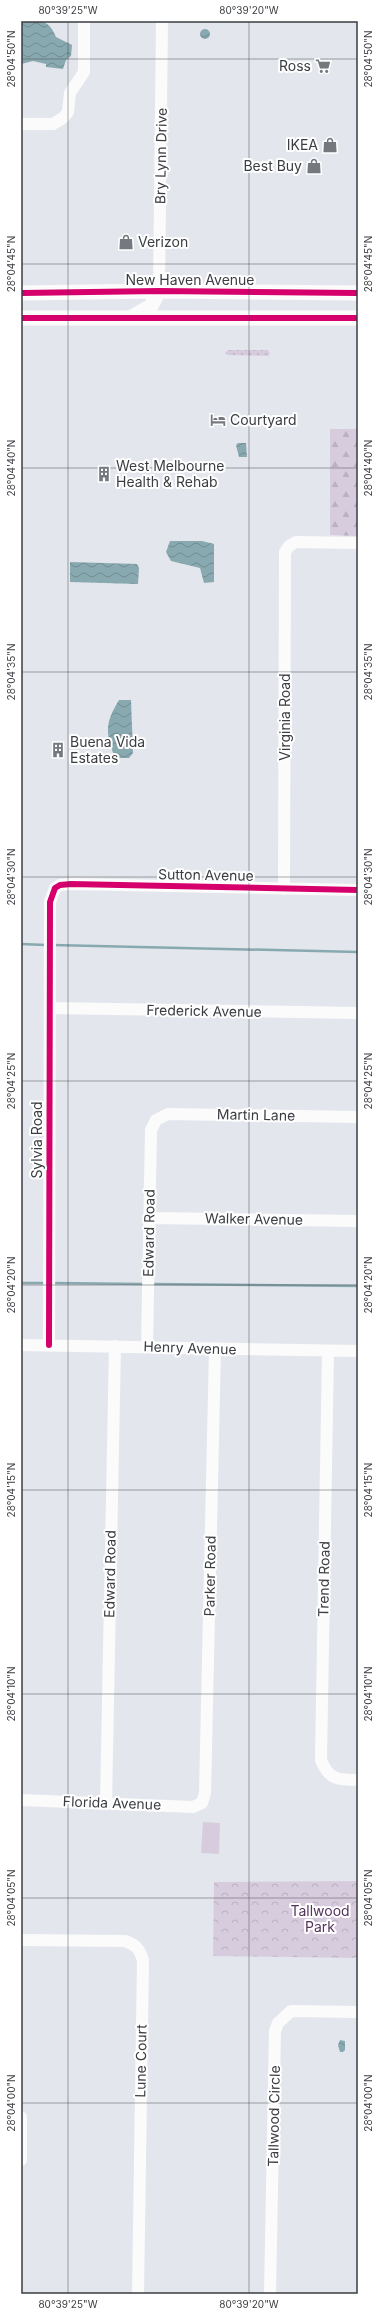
<svg xmlns="http://www.w3.org/2000/svg" width="379" height="2315" viewBox="0 0 379 2315" font-family="Inter,sans-serif">
	<style>
		.grass { fill: url(#grass-dots) }
		.forest { fill: url(#forest-firs) }
		.park { fill: url(#park-crowns) }
		.garden { fill: #d7ccde }
		.water { fill: url(#water-waves) }
		.lines { fill: none; stroke-linecap: round; stroke-linejoin: round }
		.stream { stroke: #89a9b0; stroke-width: 2.5 }
		.minor { stroke: #fbfbfc; stroke-width: 12 }
		.major { stroke: #fbfbfc; stroke-width: 15 }
		.cycleway-casing { stroke: #fff; stroke-width: 8 }
		.cycleway { stroke: #d6006c; stroke-width: 6 }
		.ticks { fill: none; stroke: #3a3d41; stroke-width: 1; stroke-opacity: 0.45 }
		.labels { text-anchor: middle; stroke-width: 4; stroke-linejoin: round; paint-order: stroke }
		.poi-label { font-size: 14px; fill: #3a3d41; stroke: #fff; text-anchor: start }
		.street-label { font-size: 14px; fill: #3a3d41; stroke: #fff }
		.park-label { font-size: 14px; fill: #54335d; stroke: #fff }
		.neatline { fill: none; stroke: #3a3d41; stroke-width: 1.5 }
		.ticks-label { font-size: 10px; text-anchor: middle; fill: #3a3d41 }
	</style>
	<defs>
		<pattern id="grass-dots" width="8" height="8" patternUnits="userSpaceOnUse"><rect width="8" height="8" fill="#d7ccde"/><path d="M2 2h.1M6 6h.1" fill="none" stroke="#b9b0c0" stroke-width="1.8" stroke-linecap="round"/></pattern>
		<pattern id="forest-firs" width="22" height="20" patternUnits="userSpaceOnUse"><rect width="22" height="20" fill="#d7ccde"/><path d="M5 1l3.5 6h-7zM16 11l3.5 6h-7z" fill="#b9b0c0"/></pattern>
		<pattern id="park-crowns" width="20" height="18" patternUnits="userSpaceOnUse"><rect width="20" height="18" fill="#d7ccde"/><path d="M2 6a3 3 0 1 1 6 0M12 15a3 3 0 1 1 6 0" fill="none" stroke="#b9b0c0"/></pattern>
		<pattern id="water-waves" width="16" height="10" patternUnits="userSpaceOnUse"><rect width="16" height="10" fill="#89a9b0"/><path d="M0 5q4-4 8 0t8 0" fill="none" stroke="#718b91"/></pattern>
	</defs>
	<rect width="100%" height="100%" fill="#e3e6ec"/>
	<path class="grass" d="M228 350H268L270 354 268 356 228 355 225 353Z"/>
	<path class="forest" d="M330 429H358V536L330 535Z"/>
	<path class="park" d="M358 1881V1958L213 1956 214 1882Z"/>
	<path class="garden" d="M203 1822 220 1823 219 1854 201 1853Z"/>
	<path class="water" d="M21 21C40 21 48 18 56 37L72 45 71 56 66 60 63 69 46 67V64L33 61 21 64Z
		M200 34a5 5 0 1 1 10 0a5 5 0 1 1-10 0Z
		M238 443H246L247 457H239L236 445Z
		M170 541H202L214 544V582L204 583 200 568 171 561 166 552Z
		M70 562 137 564 139 568 138 584 70 582Z
		M119 700H131L133 753 129 758H115C105 732 105 723 119 700Z
		M340 2040 345 2041V2050L343 2052H340L338 2045Z"/>
	<g class="lines">
		<path class="stream" d="M21 944 46 945
			M53 945 358 952
			M21 1283H44
			M54 1283 143 1284
			M154 1284 358 1286"/>
		<path class="minor" d="M21 124H53L63 118 68 112 70 93 84 72V21
			M159 291 162 21
			M284 889 285 552 289 546 296 542 358 543
			M50 1008 358 1013
			M150 1218 358 1221
			M21 1345 358 1351
			M49 1345 50 902 55 888 60 885 71 884 358 890
			M147 1347 151 1130 156 1120 168 1114 358 1117
			M328 1351 321 1760C329 1780 338 1780 358 1780
			M21 1800 193 1807 202 1803 205 1793 215 1349
			M106 1803 115 1346
			M21 1940 125 1941C136 1945 139 1948 143 1960L138 2294
			M21 2117V2160
			M270 2294 275 2031 278 2023 291 2011 358 2012"/>
		<path class="major" d="M21 293 159 291 358 293
			M132 317 151 306 159 291
			M21 318H358"/>
		<g class="cycleway-casing">
			<path id="cycleway" d="M21 293 159 291 358 293
				M21 318H358
				M49 1345 50 902 55 888 60 885 71 884 358 890"/>
		</g>
		<use href="#cycleway" class="cycleway"/>
	</g>
	<path class="ticks" d="M68 21V2294M249 21V2294M21 59H358M21 264H358M21 468H358M21 672H358M21 877H358M21 1081H358M21 1285H358M21 1490H358M21 1694H358M21 1898H358M21 2103H358"/>
	<defs>
		<g id="supermarket-bare" transform="scale(1.2)"><path d="M-6-5.5h2.5l.6 2H6L4.5 2H-2.5L-4.4-4H-6ZM-1.5 3.2a1.3 1.3 0 1 0 .1 0ZM3 3.2a1.3 1.3 0 1 0 .1 0Z" fill="#75787d" stroke="#fff" stroke-width="2.5" paint-order="stroke"/></g>
		<g id="shop-bare" transform="scale(1.2)"><path d="M-5-2.5h2.3a2.7 3.5 0 0 1 5.4 0H5L5.5 6h-11ZM-1.5-2.5h3a1.5 2.3 0 0 0-3 0Z" fill="#75787d" stroke="#fff" stroke-width="2.5" paint-order="stroke"/></g>
		<g id="hotel-bare" transform="scale(1.2)"><path d="M-6-4.5h1.5V1H6V5H4.5V3h-9V5H-6ZM-4 0a1.8 1.8 0 1 1 3.6 0ZM.5 0V-2.5h3Q6-2.5 6 0Z" fill="#75787d" stroke="#fff" stroke-width="2.5" paint-order="stroke"/></g>
		<g id="building-bare" transform="scale(1.2)"><path d="M-4-6H4V6H1V3H-1V6H-4ZM-2.5-4.3h1.7v1.8h-1.7ZM.8-4.3h1.7v1.8H.8ZM-2.5-1h1.7V.8h-1.7ZM.8-1h1.7V.8H.8Z" fill="#75787d" stroke="#fff" stroke-width="2.5" paint-order="stroke"/></g>
	</defs>
	<g fill-rule="evenodd">
		<use href="#supermarket-bare" x="323" y="66"/>
		<use href="#shop-bare" x="330" y="145"/>
		<use href="#shop-bare" x="314" y="166"/>
		<use href="#shop-bare" x="126" y="242"/>
		<use href="#hotel-bare" x="218" y="420"/>
		<use href="#building-bare" x="104" y="474"/>
		<use href="#building-bare" x="58" y="750"/>
	</g>
	<g class="labels">
		<g class="poi-label">
			<text x="311" y="71" text-anchor="end">Ross</text>
			<text x="318" y="150" text-anchor="end">IKEA</text>
			<text x="302" y="171" text-anchor="end">Best Buy</text>
			<text x="138" y="247">Verizon</text>
			<text x="230" y="425">Courtyard</text>
			<text x="116" y="471">West Melbourne<tspan x="116" dy="16">Health &amp; Rehab</tspan></text>
			<text x="70" y="747">Buena Vida<tspan x="70" dy="16">Estates</tspan></text>
		</g>
		<g class="street-label">
			<text transform="translate(161 156) rotate(-89)" y="5">Bry Lynn Drive</text>
			<text x="190" y="285">New Haven Avenue</text>
			<text transform="translate(285 717) rotate(-90)" y="5">Virginia Road</text>
			<text transform="translate(206 875) rotate(1)" y="5">Sutton Avenue</text>
			<text transform="translate(204 1011) rotate(1)" y="5">Frederick Avenue</text>
			<text transform="translate(256 1115) rotate(1)" y="5">Martin Lane</text>
			<text transform="translate(37 1140) rotate(-90)" y="5">Sylvia Road</text>
			<text transform="translate(254 1219) rotate(1)" y="5">Walker Avenue</text>
			<text transform="translate(149 1233) rotate(-89)" y="5">Edward Road</text>
			<text transform="translate(190 1348) rotate(2)" y="5">Henry Avenue</text>
			<text transform="translate(110 1574) rotate(-89)" y="5">Edward Road</text>
			<text transform="translate(210 1576) rotate(-89)" y="5">Parker Road</text>
			<text transform="translate(324 1579) rotate(-89)" y="5">Trend Road</text>
			<text transform="translate(112 1803) rotate(2)" y="5">Florida Avenue</text>
			<text transform="translate(141 2061) rotate(-89)" y="5">Lune Court</text>
			<text transform="translate(274 2116) rotate(-89)" y="5">Tallwood Circle</text>
		</g>
		<g class="park-label">
			<text x="320" y="1916">Tallwood<tspan x="320" dy="16">Park</tspan></text>
		</g>
	</g>
	<rect width="379" height="2315" fill="none" stroke="#ffffff" stroke-width="44"/>
	<rect x="22" y="22" width="335" height="2271" class="neatline"/>
	<g class="ticks-label">
		<text x="68" y="14">80°39'25"W</text>
		<text x="249" y="14">80°39'20"W</text>
		<text transform="translate(11 59) rotate(-90)" y="4">28°04'50"N</text>
		<text transform="translate(368 59) rotate(-90)" y="4">28°04'50"N</text>
		<text transform="translate(11 264) rotate(-90)" y="4">28°04'45"N</text>
		<text transform="translate(368 264) rotate(-90)" y="4">28°04'45"N</text>
		<text transform="translate(11 468) rotate(-90)" y="4">28°04'40"N</text>
		<text transform="translate(368 468) rotate(-90)" y="4">28°04'40"N</text>
		<text transform="translate(11 672) rotate(-90)" y="4">28°04'35"N</text>
		<text transform="translate(368 672) rotate(-90)" y="4">28°04'35"N</text>
		<text transform="translate(11 877) rotate(-90)" y="4">28°04'30"N</text>
		<text transform="translate(368 877) rotate(-90)" y="4">28°04'30"N</text>
		<text transform="translate(11 1081) rotate(-90)" y="4">28°04'25"N</text>
		<text transform="translate(368 1081) rotate(-90)" y="4">28°04'25"N</text>
		<text transform="translate(11 1285) rotate(-90)" y="4">28°04'20"N</text>
		<text transform="translate(368 1285) rotate(-90)" y="4">28°04'20"N</text>
		<text transform="translate(11 1490) rotate(-90)" y="4">28°04'15"N</text>
		<text transform="translate(368 1490) rotate(-90)" y="4">28°04'15"N</text>
		<text transform="translate(11 1694) rotate(-90)" y="4">28°04'10"N</text>
		<text transform="translate(368 1694) rotate(-90)" y="4">28°04'10"N</text>
		<text transform="translate(11 1898) rotate(-90)" y="4">28°04'05"N</text>
		<text transform="translate(368 1898) rotate(-90)" y="4">28°04'05"N</text>
		<text transform="translate(11 2103) rotate(-90)" y="4">28°04'00"N</text>
		<text transform="translate(368 2103) rotate(-90)" y="4">28°04'00"N</text>
		<text x="68" y="2308">80°39'25"W</text>
		<text x="249" y="2308">80°39'20"W</text>
	</g>
</svg>
